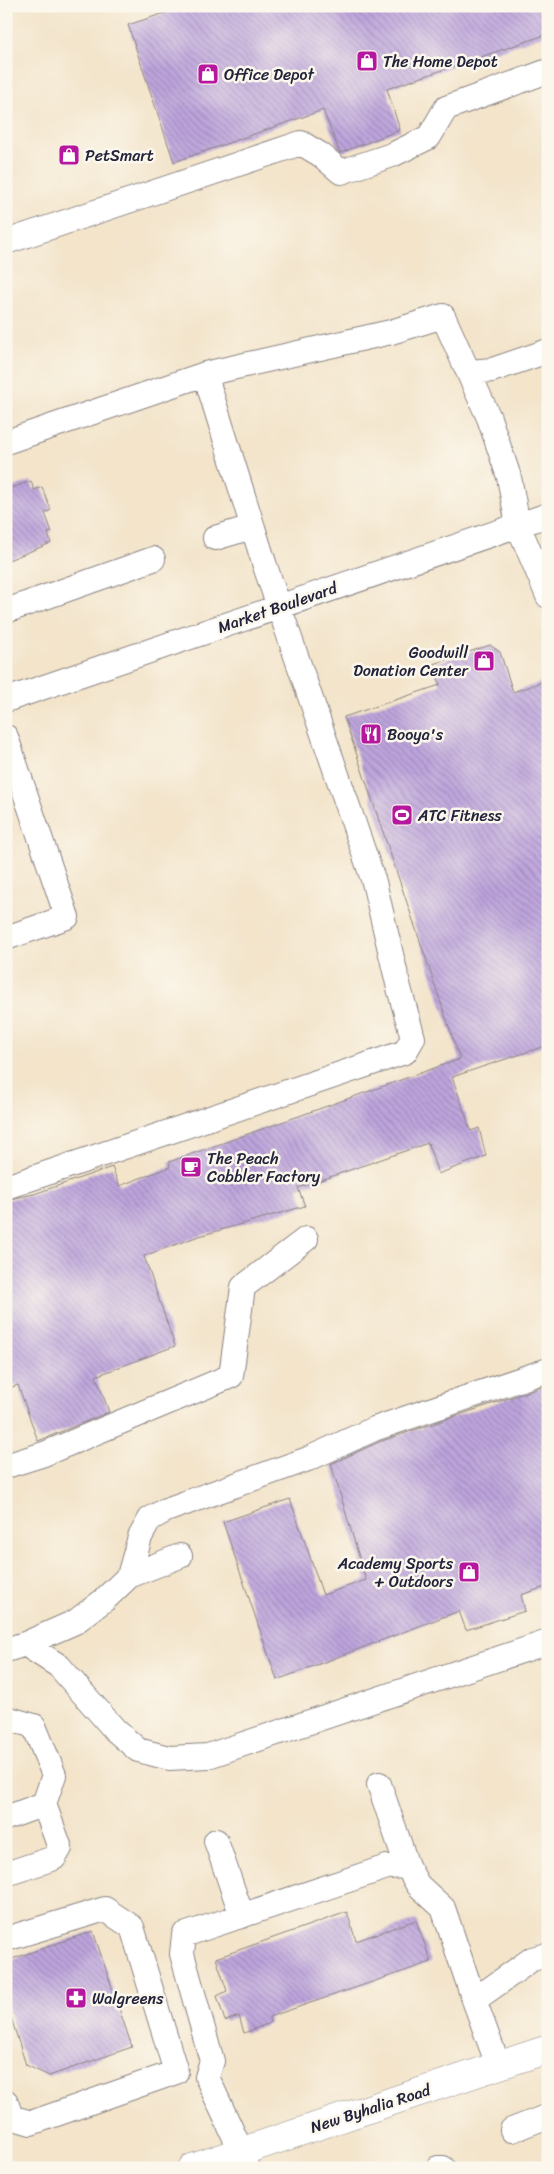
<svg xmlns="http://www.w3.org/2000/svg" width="554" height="2174" viewBox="0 0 554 2174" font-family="Sriracha,sans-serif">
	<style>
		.building { fill: url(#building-back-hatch) }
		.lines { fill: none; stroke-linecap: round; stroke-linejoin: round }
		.minor-casing { stroke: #8a8382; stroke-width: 26 }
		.major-casing { stroke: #8a8382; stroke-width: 29 }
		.minor { stroke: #fff; stroke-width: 24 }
		.major { stroke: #fff; stroke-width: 28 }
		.labels { text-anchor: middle; stroke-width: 5; stroke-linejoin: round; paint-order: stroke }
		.poi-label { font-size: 16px; fill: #22223b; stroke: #fbf7ec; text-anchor: start }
		.street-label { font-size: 16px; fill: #22223b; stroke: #fbf7ec }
	</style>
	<defs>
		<pattern id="building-back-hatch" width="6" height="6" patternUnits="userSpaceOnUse" patternTransform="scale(1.25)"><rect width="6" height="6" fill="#bea5dd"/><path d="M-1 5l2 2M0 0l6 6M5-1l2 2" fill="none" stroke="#9a86b4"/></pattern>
	</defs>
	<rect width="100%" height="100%" fill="#fbf7ec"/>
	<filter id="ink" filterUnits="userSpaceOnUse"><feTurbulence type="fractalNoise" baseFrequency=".02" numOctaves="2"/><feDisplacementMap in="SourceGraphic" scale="10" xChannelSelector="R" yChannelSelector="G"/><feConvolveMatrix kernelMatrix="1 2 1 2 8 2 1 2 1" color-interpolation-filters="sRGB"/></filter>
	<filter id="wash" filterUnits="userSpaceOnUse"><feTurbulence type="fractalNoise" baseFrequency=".0096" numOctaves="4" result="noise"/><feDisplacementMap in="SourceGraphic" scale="20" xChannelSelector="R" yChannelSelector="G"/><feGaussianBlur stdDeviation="1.12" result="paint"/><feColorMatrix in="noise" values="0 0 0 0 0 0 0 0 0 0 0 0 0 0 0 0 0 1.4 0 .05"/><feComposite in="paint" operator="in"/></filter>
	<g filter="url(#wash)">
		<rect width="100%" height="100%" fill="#f3e4ca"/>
		<g id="blocks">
			<path class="building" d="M186 6H548V34L387 89 400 130 340 153 323 110 174 162 128 25Z
				M31 481 34 490 42 487 51 510 45 513 52 532 48 533 51 543 6 561V490Z
				M490 645 500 652 513 692 548 680V1045L452 1077 471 1131 479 1128 486 1156 438 1174 428 1143 298 1188 305 1206 196 1237 144 1256 175 1346 96 1376 109 1412 38 1441 18 1385 6 1389V1200L34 1194 112 1167 119 1186 170 1167 169 1162 460 1059 344 717 440 685 433 664Z
				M548 1385V1586L521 1595 525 1611 466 1630 459 1611 277 1680 223 1522 290 1499 323 1595 366 1580 331 1464 379 1442Z
				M347 1912 356 1941 416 1920 431 1962 269 2017 270 2023 244 2033 239 2016 225 2021 217 1996 227 1991 216 1958Z
				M93 1931 132 2047 49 2076 26 2065 6 2002V1961Z"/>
		</g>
	</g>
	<g filter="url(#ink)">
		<use href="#blocks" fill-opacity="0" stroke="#8a8382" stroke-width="1"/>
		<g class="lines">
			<g class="minor-casing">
				<path id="minor" d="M6 242 301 143 321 155 341 172 392 155 429 137 446 108 548 71
					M470 372 492 370 548 351
					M6 442 205 374 391 332 443 316 489 418 509 477 518 525 548 596
					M215 538 252 527
					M6 611 153 559
					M6 700 548 515
					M6 737 67 917 6 938
					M6 1187 405 1052 413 1038 399 988 374 882 265 566 205 374
					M6 1466 44 1454 231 1376 243 1287 306 1239
					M129 1576 180 1556
					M25 1644 75 1622 104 1600 129 1576 140 1537 150 1519 166 1510 308 1459 374 1429 548 1370
					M6 1650 25 1644 59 1666 115 1730 138 1750 169 1758 208 1756 548 1642
					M6 1718 34 1726 54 1775 44 1804 60 1848 54 1858 6 1874
					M379 1784 407 1866
					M6 1818 44 1804
					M216 1841 242 1916
					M6 1939 105 1909 132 1927 176 2072 31 2123 11 2117 6 2102
					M498 2065 473 1997 483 1994 532 1959 548 1955
					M512 2130 548 2116
					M247 2168 241 2151 207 2077 212 2061 182 1954 184 1935 387 1867 407 1866 418 1885 443 1908 473 1997
					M438 2168H443"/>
			</g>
			<g class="major-casing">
				<path id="major" d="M192 2168 548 2049"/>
			</g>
			<use href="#minor" class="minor"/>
			<use href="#major" class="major"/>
		</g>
	</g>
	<defs>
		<g id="shop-square" transform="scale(1.125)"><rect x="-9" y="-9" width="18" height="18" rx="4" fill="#b5179e" stroke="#fbf7ec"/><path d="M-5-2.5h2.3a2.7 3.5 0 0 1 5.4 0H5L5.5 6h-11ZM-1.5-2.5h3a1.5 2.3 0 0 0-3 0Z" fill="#fff"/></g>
		<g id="restaurant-square" transform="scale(1.125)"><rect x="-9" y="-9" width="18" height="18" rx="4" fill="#b5179e" stroke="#fbf7ec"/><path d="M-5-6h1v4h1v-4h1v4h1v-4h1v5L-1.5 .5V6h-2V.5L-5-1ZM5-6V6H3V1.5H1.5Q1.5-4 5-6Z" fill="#fff"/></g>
		<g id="stadium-square" transform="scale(1.125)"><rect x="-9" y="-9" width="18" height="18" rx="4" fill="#b5179e" stroke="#fbf7ec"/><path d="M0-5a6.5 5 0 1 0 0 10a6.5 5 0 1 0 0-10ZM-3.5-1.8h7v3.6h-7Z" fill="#fff"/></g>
		<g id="cafe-square" transform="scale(1.125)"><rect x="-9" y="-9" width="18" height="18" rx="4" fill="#b5179e" stroke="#fbf7ec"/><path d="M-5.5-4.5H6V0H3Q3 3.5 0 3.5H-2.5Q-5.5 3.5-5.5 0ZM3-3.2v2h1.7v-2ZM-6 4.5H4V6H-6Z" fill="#fff"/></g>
		<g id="pharmacy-square" transform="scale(1.125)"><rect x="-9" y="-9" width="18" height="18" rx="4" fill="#b5179e" stroke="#fbf7ec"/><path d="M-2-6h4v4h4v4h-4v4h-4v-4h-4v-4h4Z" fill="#fff"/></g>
	</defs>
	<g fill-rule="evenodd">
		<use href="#shop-square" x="367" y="61"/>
		<use href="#shop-square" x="208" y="74"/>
		<use href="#shop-square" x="69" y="155"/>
		<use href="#shop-square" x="484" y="661"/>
		<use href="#restaurant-square" x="371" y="734"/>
		<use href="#stadium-square" x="402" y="815"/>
		<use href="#cafe-square" x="191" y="1167"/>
		<use href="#shop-square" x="469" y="1572"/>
		<use href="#pharmacy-square" x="76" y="1998"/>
	</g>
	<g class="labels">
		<g class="poi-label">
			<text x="383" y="67">The Home Depot</text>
			<text x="224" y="80">Office Depot</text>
			<text x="85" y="161">PetSmart</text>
			<text x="468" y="658" text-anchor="end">Goodwill<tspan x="468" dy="18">Donation Center</tspan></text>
			<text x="387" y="740">Booya's</text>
			<text x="418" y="821">ATC Fitness</text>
			<text x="207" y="1164">The Peach<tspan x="207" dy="18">Cobbler Factory</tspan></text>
			<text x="453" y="1569" text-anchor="end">Academy Sports<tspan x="453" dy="18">+ Outdoors</tspan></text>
			<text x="92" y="2004">Walgreens</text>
		</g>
		<g class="street-label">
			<text transform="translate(277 607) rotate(-19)" y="6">Market Boulevard</text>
			<text transform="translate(370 2108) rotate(-18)" y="6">New Byhalia Road</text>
		</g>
	</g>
	<rect width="554" height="2174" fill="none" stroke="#fbf7ec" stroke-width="25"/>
</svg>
